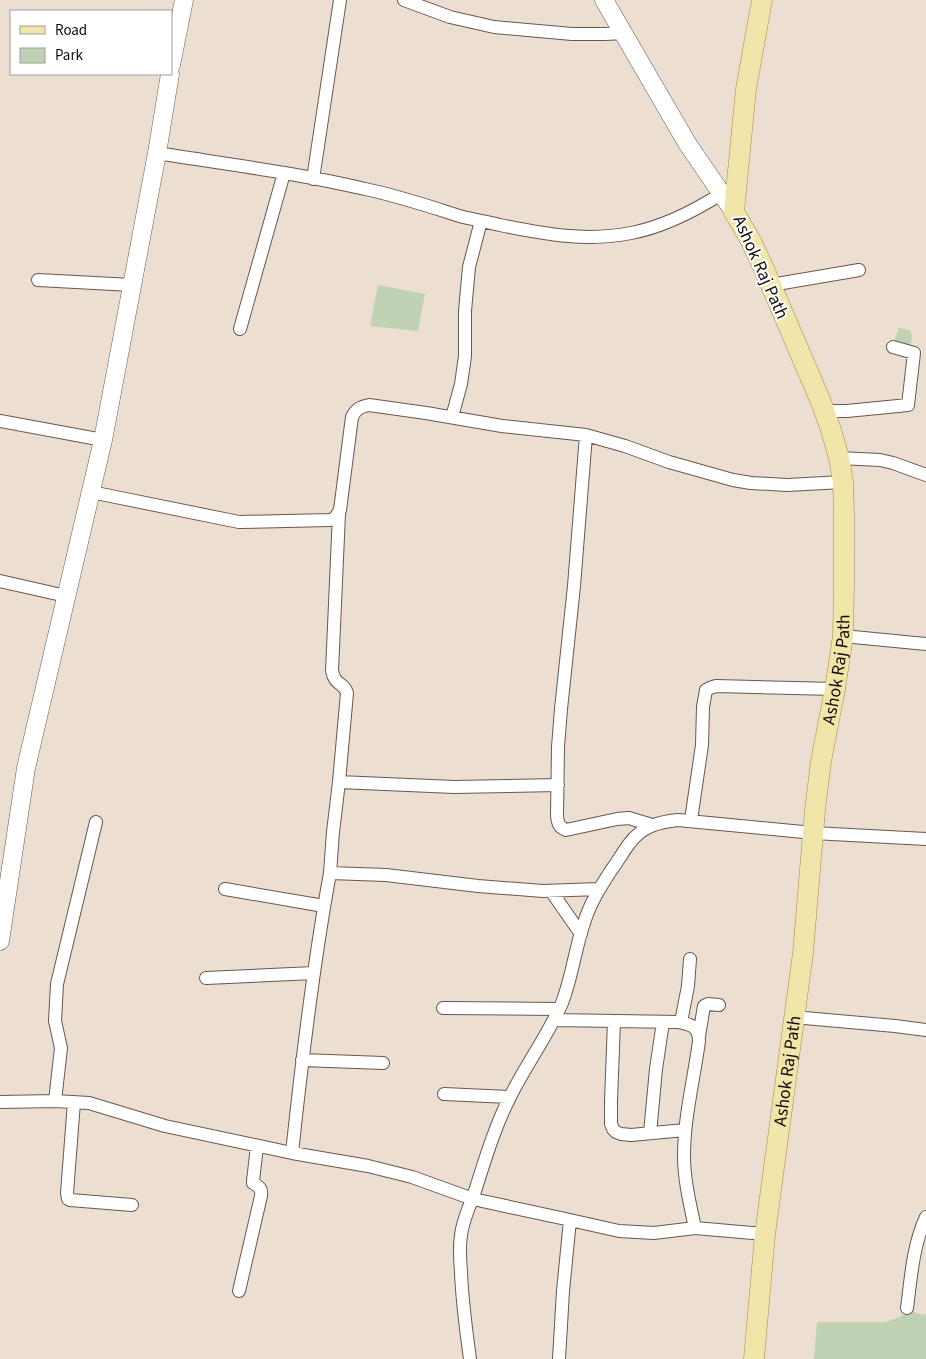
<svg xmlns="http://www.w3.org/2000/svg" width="926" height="1359" viewBox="0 0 926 1359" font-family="'Source Sans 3',sans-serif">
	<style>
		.green { fill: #c1d1b4 }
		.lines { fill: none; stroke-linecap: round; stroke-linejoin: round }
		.minor-casing { stroke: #65594e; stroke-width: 14 }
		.secondary-casing { stroke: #65594e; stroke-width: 19 }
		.primary-casing { stroke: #9e8d4c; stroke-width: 21 }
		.minor { stroke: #fff; stroke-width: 12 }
		.secondary { stroke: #fff; stroke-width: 18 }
		.primary { stroke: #f2e5aa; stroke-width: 20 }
		.labels { text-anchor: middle; stroke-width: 4; stroke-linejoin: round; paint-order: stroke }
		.street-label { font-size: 18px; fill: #110c08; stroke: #fff }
	</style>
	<rect width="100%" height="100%" fill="#ecded1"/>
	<path class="green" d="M378 285 425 294 418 331 370 326Z
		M899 328 910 330 912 335 910 350 894 346 895 338Z
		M911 1312 926 1315V1359H814L817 1322H886Z"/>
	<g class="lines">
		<g class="minor-casing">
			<path id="minor" d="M404 0 450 17 494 27 572 34H605L625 33
				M157 153C226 164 297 173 365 189 399 196 431 207 463 217 476 220 488 222 500 225 544 234 587 242 631 233 663 227 694 211 721 194
				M313 179 340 0
				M38 280 132 285
				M771 285 859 270
				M240 329 284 173
				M824 411H847L908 405 914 353 893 347
				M452 417 461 384 465 356V311L469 267 481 221
				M0 421 103 440
				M586 435 574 586 561 709 558 747 557 816C558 824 559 827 566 830L617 819 629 818 652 825
				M839 458 880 460 893 463 926 475
				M91 492 239 522 330 520 335 518 340 510 352 417C356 409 360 407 369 405L426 413 502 426 586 435 625 446 669 462 733 480 751 483 787 485 843 482
				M339 514 332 671C335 686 344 682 347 693L339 782 333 832 330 873 386 875 478 886 543 891 599 889
				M0 581 66 596
				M843 636 926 644
				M339 782 454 787 558 785
				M691 820 702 745 703 707 706 690 710 688 716 686 835 689
				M225 889 324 906
				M551 891 581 934
				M206 978 314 973
				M443 1008 559 1009
				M793 1017 895 1026 926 1030
				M554 1020 678 1022C691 1024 699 1027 699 1041 694 1079 684 1117 684 1156 684 1180 690 1204 695 1228
				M614 1021 611 1101V1124L613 1129 616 1132 621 1134 631 1135 685 1130
				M681 1022 688 986 690 959
				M699 1036 704 1006 708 1004 719 1005
				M302 1060 383 1063
				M444 1094 509 1097
				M55 1101 61 1048 55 1021 57 984 96 822
				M0 1102 55 1101 89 1103 165 1126 292 1153 368 1166 412 1177 473 1199 561 1218 619 1231 654 1233 695 1228 765 1234
				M74 1102 67 1193 68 1199 70 1200 132 1205
				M650 1133 656 1069 663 1022
				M292 1153C302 1059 313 966 330 873
				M239 1291 261 1196C262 1189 260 1187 253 1183V1181L257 1146
				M907 1308C911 1277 913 1245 926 1217
				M470 1359C466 1330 462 1301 461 1272 460 1260 459 1247 461 1235 463 1219 470 1206 475 1191 485 1160 494 1129 509 1099 525 1066 547 1037 562 1003 572 977 575 949 584 923 590 903 601 886 612 869 618 861 623 852 629 844 641 827 658 822 678 820L813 833 926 839
				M559 1359 563 1291 570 1220"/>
		</g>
		<g class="secondary-casing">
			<path id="secondary" d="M604 0 687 143 734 212
				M171 65 184 0
				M0 941 26 768 103 440 157 153 170 74"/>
		</g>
		<g class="primary-casing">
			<g id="primary">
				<path id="s1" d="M754 1359 765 1234 803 953 815 810 821 761 835 689 843 636 844 584V514L843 482 839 458 831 430 821 402 764 269 751 241 734 212 746 89 762 0"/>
			</g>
		</g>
		<use href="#minor" class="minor"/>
		<use href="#secondary" class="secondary"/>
		<use href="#primary" class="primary"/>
	</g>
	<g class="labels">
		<g class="street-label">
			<text transform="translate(761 267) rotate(66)" y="6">Ashok Raj Path</text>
			<text dy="6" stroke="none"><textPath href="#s1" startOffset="695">Ashok Raj Path</textPath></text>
			<text dy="6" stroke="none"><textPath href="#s1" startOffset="290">Ashok Raj Path</textPath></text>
		</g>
	</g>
	<rect x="10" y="10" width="162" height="65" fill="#ffffff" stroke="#a09e9c"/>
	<rect x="20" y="26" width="25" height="8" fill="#f2e5aa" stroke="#a09e9c"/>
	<text x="55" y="35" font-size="15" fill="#110c08">Road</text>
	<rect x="20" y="48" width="25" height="15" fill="#c1d1b4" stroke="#a09e9c"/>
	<text x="55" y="60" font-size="15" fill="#110c08">Park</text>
</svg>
